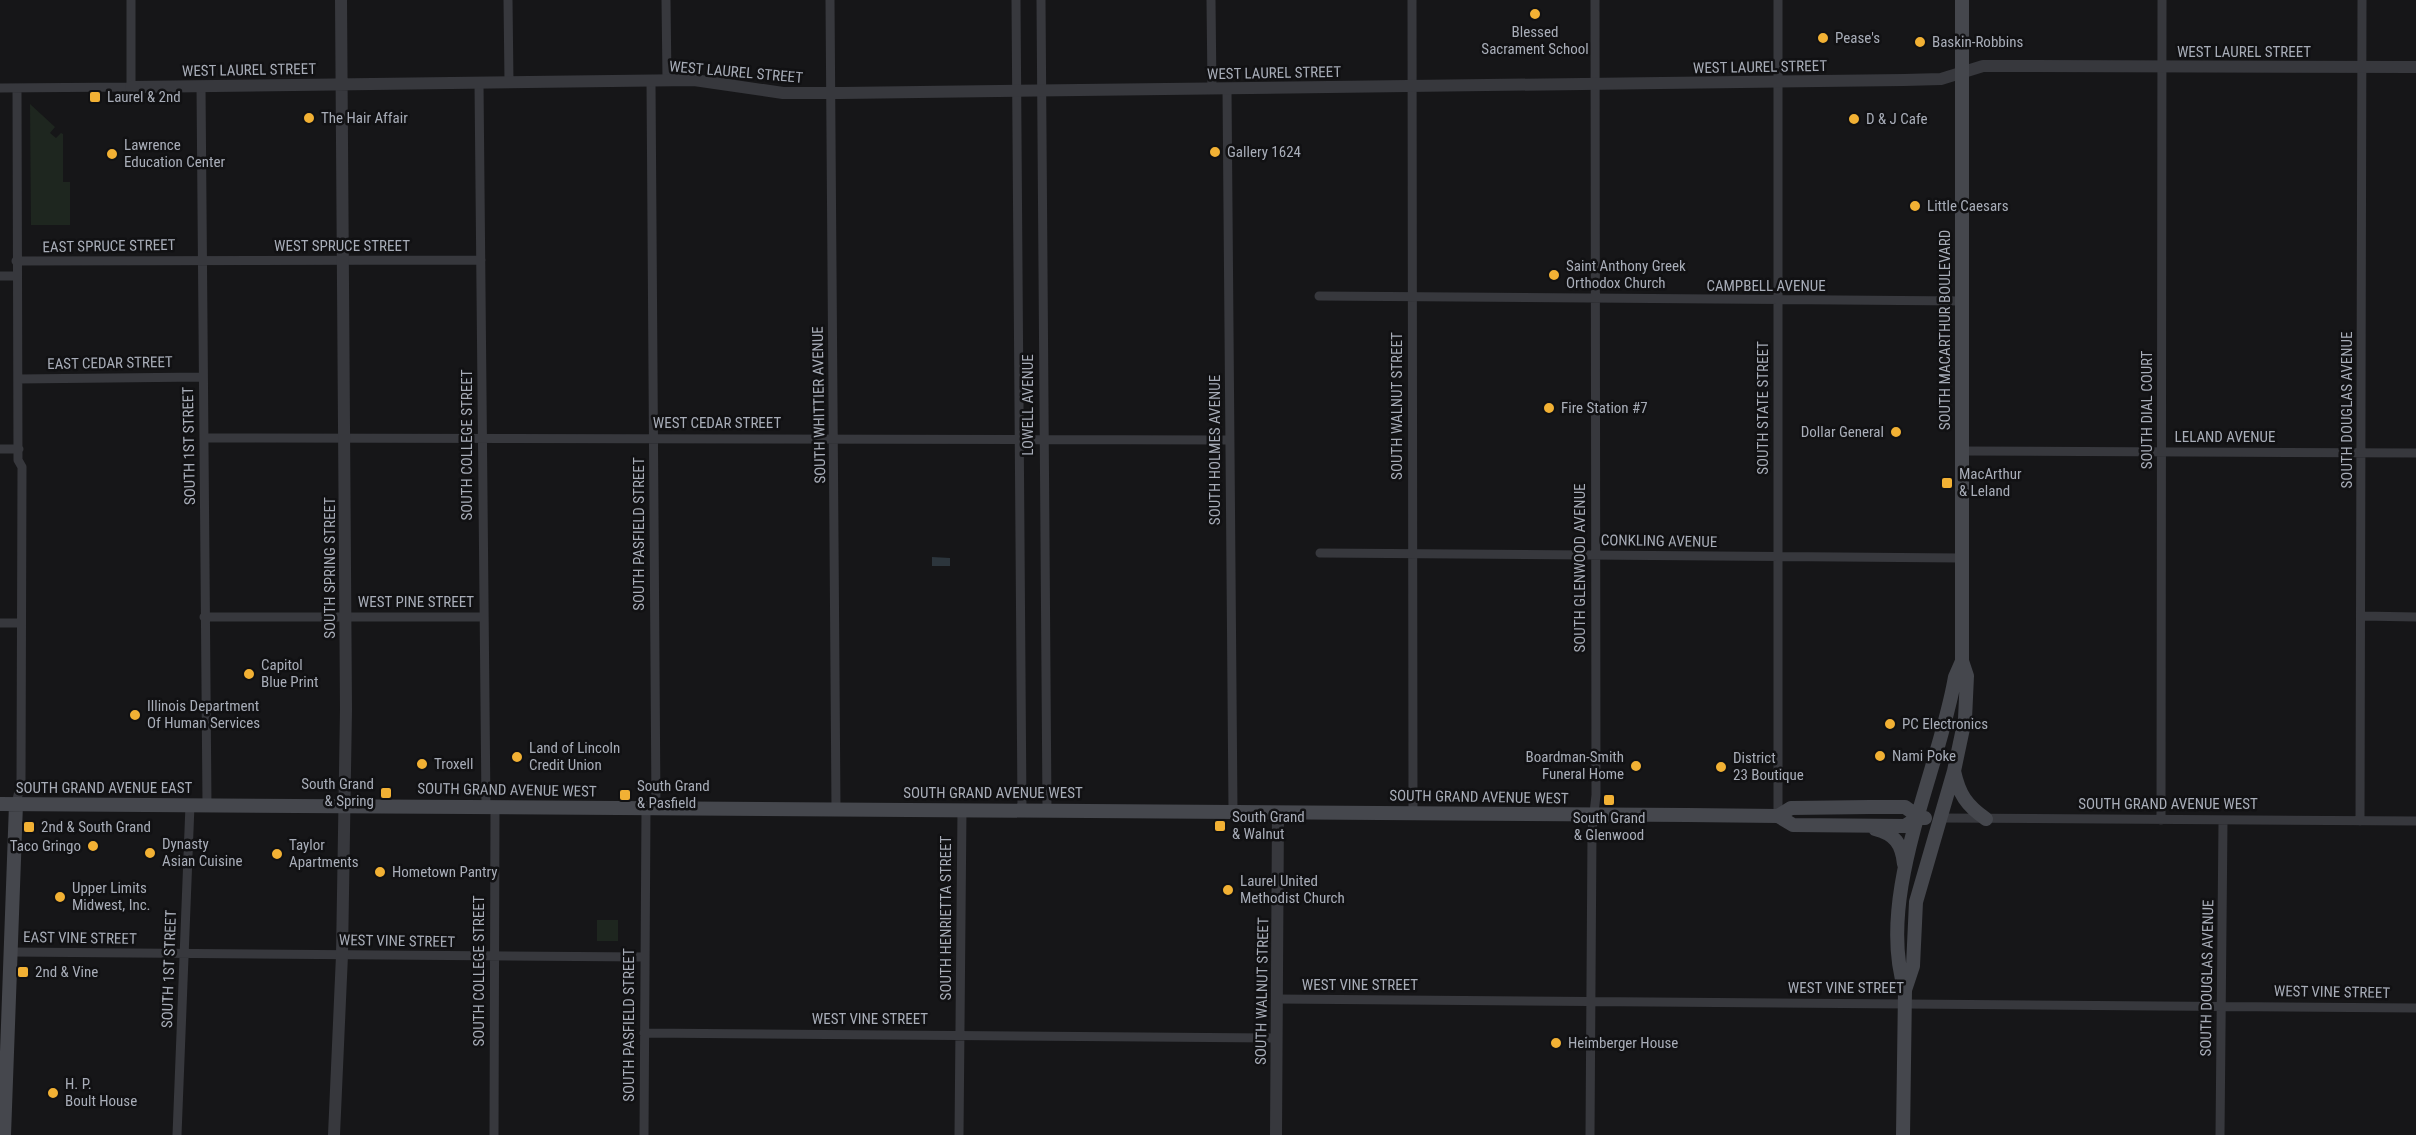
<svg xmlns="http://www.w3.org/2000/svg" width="2416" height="1135" viewBox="0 0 2416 1135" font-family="'Roboto Condensed',sans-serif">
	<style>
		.green { fill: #1e261f }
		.water { fill: #2c353c }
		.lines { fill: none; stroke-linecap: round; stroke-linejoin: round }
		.minor { stroke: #37383d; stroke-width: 9 }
		.tertiary { stroke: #37383d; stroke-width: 12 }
		.secondary { stroke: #45474d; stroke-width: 14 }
		.poi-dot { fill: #f2b134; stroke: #111113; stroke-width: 2 }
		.labels { text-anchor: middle; stroke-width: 5; stroke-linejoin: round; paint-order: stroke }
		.poi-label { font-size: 15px; fill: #a8adb8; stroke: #111113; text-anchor: start }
		.street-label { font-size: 15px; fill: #a8adb8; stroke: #111113 }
	</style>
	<rect width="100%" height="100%" fill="#161618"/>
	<path class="green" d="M30 104 55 127 50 133 56 138 61 133 63 134V182H70V225H31Z
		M597 920H618V941H597Z"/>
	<path class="water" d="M932 557 950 558V566H932Z"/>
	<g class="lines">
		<path class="minor" d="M508 0 509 82
			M666 0 667 80
			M830 0 836 809
			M1016 0 1022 810
			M1041 0 1047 810
			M1211 0 1212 89
			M1412 0 1413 813
			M651 81 656 808
			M479 83 486 807
			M201 86 207 805
			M0 88 131 87V0
			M1227 89 1233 811
			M16 261 481 260
			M0 276H16
			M1319 296 1962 301
			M18 379 203 377
			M204 438 1230 440
			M0 449H19
			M1962 451 2416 453
			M1320 553 1961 558
			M2362 616 2416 617
			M204 617H484
			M0 623H20
			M16 804 21 782 22 467 18 460 17 88
			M1778 816V0
			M1939 818 2416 821
			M2161 820 2162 0
			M2360 821 2362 0
			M11 952 645 957
			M1277 999 2416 1008
			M644 1033 1276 1038
			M177 1135 190 805
			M494 1135 495 807
			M644 1135 646 808
			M959 1135 962 809
			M1590 1135 1592 831 1596 795 1595 0
			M2220 1135 2223 821"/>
		<path class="tertiary" d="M131 87 694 80 783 93H841L1904 80 1941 79 1983 66 2416 67
			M334 1135 342 955 346 709 341 0
			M1276 1135 1278 812"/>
		<path class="secondary" d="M1954 771C1959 794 1966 805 1986 819
			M0 804 1687 815 1778 816 1793 825 1905 826 1919 817
			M1778 816 1791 808 1870 807H1905L1919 817 1925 818
			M1875 829C1895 834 1902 844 1904 864
			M1905 990C1875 896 1939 772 1955 677L1962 661
			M4 1135 16 804
			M1903 1135 1905 990 1913 966 1916 902 1954 771 1965 719 1967 676 1962 661V0"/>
	</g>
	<g class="poi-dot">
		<circle cx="1535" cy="14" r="6"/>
		<circle cx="1823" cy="38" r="6"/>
		<circle cx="1920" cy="42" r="6"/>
		<rect x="89" y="91" width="12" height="12" rx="3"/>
		<circle cx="309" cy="118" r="6"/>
		<circle cx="1854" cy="119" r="6"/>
		<circle cx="1215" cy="152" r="6"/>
		<circle cx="112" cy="154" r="6"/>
		<circle cx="1915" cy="206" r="6"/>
		<circle cx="1554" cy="275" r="6"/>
		<circle cx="1549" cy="408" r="6"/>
		<circle cx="1896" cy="432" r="6"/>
		<rect x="1941" y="477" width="12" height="12" rx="3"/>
		<circle cx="249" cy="674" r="6"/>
		<circle cx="135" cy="715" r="6"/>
		<circle cx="1890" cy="724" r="6"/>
		<circle cx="1880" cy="756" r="6"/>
		<circle cx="517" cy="757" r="6"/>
		<circle cx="422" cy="764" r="6"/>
		<circle cx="1636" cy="766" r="6"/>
		<circle cx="1721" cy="767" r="6"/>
		<rect x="380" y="787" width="12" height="12" rx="3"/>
		<rect x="619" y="789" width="12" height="12" rx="3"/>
		<rect x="1603" y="794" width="12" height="12" rx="3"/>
		<rect x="1214" y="820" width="12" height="12" rx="3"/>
		<rect x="23" y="821" width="12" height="12" rx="3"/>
		<circle cx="93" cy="846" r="6"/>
		<circle cx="150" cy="853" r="6"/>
		<circle cx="277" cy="854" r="6"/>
		<circle cx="380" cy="872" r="6"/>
		<circle cx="1228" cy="890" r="6"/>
		<circle cx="60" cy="897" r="6"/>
		<rect x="17" y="966" width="12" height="12" rx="3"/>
		<circle cx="1556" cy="1043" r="6"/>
		<circle cx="53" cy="1093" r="6"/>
	</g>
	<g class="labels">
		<g class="poi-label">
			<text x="1535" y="37" text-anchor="middle">Blessed<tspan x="1535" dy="17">Sacrament School</tspan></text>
			<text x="1835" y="43">Pease's</text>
			<text x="1932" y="47">Baskin-Robbins</text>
			<text x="107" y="102">Laurel &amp; 2nd</text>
			<text x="321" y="123">The Hair Affair</text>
			<text x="1866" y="124">D &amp; J Cafe</text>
			<text x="124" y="150">Lawrence<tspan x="124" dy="17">Education Center</tspan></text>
			<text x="1227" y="157">Gallery 1624</text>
			<text x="1927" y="211">Little Caesars</text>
			<text x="1566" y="271">Saint Anthony Greek<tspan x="1566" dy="17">Orthodox Church</tspan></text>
			<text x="1561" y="413">Fire Station #7</text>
			<text x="1884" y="437" text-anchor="end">Dollar General</text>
			<text x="1959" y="479">MacArthur<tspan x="1959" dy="17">&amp; Leland</tspan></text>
			<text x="261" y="670">Capitol<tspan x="261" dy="17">Blue Print</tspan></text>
			<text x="147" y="711">Illinois Department<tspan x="147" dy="17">Of Human Services</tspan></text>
			<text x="1902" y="729">PC Electronics</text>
			<text x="529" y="753">Land of Lincoln<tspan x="529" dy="17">Credit Union</tspan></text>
			<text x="1892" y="761">Nami Poke</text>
			<text x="1624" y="762" text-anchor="end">Boardman-Smith<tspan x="1624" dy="17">Funeral Home</tspan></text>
			<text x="1733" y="763">District<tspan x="1733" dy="17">23 Boutique</tspan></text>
			<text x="434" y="769">Troxell</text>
			<text x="374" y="789" text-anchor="end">South Grand<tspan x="374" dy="17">&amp; Spring</tspan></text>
			<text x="637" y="791">South Grand<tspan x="637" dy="17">&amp; Pasfield</tspan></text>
			<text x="1232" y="822">South Grand<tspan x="1232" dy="17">&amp; Walnut</tspan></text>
			<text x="1609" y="823" text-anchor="middle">South Grand<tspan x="1609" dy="17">&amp; Glenwood</tspan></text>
			<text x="41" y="832">2nd &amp; South Grand</text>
			<text x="162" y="849">Dynasty<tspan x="162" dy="17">Asian Cuisine</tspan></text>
			<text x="289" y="850">Taylor<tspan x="289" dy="17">Apartments</tspan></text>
			<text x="81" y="851" text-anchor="end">Taco Gringo</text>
			<text x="392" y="877">Hometown Pantry</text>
			<text x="1240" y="886">Laurel United<tspan x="1240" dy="17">Methodist Church</tspan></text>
			<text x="72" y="893">Upper Limits<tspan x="72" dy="17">Midwest, Inc.</tspan></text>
			<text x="35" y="977">2nd &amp; Vine</text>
			<text x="1568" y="1048">Heimberger House</text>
			<text x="65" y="1089">H. P.<tspan x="65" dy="17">Boult House</tspan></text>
		</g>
		<g class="street-label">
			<text x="2244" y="57">WEST LAUREL STREET</text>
			<text transform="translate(1760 67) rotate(-1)" y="5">WEST LAUREL STREET</text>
			<text transform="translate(249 70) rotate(-1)" y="5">WEST LAUREL STREET</text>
			<text transform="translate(736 72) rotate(5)" y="5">WEST LAUREL STREET</text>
			<text transform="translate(1274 73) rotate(-1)" y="5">WEST LAUREL STREET</text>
			<text transform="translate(109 246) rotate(-1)" y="5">EAST SPRUCE STREET</text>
			<text x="342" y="251">WEST SPRUCE STREET</text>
			<text x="1766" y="291">CAMPBELL AVENUE</text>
			<text transform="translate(1945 330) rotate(-90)" y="5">SOUTH MACARTHUR BOULEVARD</text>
			<text transform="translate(110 363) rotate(-1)" y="5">EAST CEDAR STREET</text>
			<text transform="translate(819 405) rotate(-91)" y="5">SOUTH WHITTIER AVENUE</text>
			<text transform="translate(1028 405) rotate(-90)" y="5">LOWELL AVENUE</text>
			<text transform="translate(1397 406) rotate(-90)" y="5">SOUTH WALNUT STREET</text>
			<text transform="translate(1763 408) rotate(-90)" y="5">SOUTH STATE STREET</text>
			<text transform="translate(2147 410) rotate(-90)" y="5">SOUTH DIAL COURT</text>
			<text transform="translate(2347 410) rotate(-90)" y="5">SOUTH DOUGLAS AVENUE</text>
			<text x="717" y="428">WEST CEDAR STREET</text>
			<text x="2225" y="442">LELAND AVENUE</text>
			<text transform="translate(467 445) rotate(-90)" y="5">SOUTH COLLEGE STREET</text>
			<text transform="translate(189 446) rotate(-91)" y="5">SOUTH 1ST STREET</text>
			<text transform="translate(1215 450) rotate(-90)" y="5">SOUTH HOLMES AVENUE</text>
			<text transform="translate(639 534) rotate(-90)" y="5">SOUTH PASFIELD STREET</text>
			<text transform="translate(1659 541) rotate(1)" y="5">CONKLING AVENUE</text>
			<text transform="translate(330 568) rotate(-90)" y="5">SOUTH SPRING STREET</text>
			<text transform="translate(1580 568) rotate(-90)" y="5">SOUTH GLENWOOD AVENUE</text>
			<text x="416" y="607">WEST PINE STREET</text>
			<text x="104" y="793">SOUTH GRAND AVENUE EAST</text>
			<text transform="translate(507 790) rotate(1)" y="5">SOUTH GRAND AVENUE WEST</text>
			<text x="993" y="798">SOUTH GRAND AVENUE WEST</text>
			<text transform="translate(1479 797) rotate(1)" y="5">SOUTH GRAND AVENUE WEST</text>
			<text x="2168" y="809">SOUTH GRAND AVENUE WEST</text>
			<text transform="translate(946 918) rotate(-90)" y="5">SOUTH HENRIETTA STREET</text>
			<text transform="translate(80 938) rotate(1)" y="5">EAST VINE STREET</text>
			<text transform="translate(397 941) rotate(1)" y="5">WEST VINE STREET</text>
			<text transform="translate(169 969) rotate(-88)" y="5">SOUTH 1ST STREET</text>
			<text transform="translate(479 971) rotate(-90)" y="5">SOUTH COLLEGE STREET</text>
			<text transform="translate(2207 978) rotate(-89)" y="5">SOUTH DOUGLAS AVENUE</text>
			<text x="1360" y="990">WEST VINE STREET</text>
			<text x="1846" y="993">WEST VINE STREET</text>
			<text transform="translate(1262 991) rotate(-89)" y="5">SOUTH WALNUT STREET</text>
			<text transform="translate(2332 992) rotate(1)" y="5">WEST VINE STREET</text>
			<text x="870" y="1024">WEST VINE STREET</text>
			<text transform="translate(629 1025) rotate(-90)" y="5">SOUTH PASFIELD STREET</text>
		</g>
	</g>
</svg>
